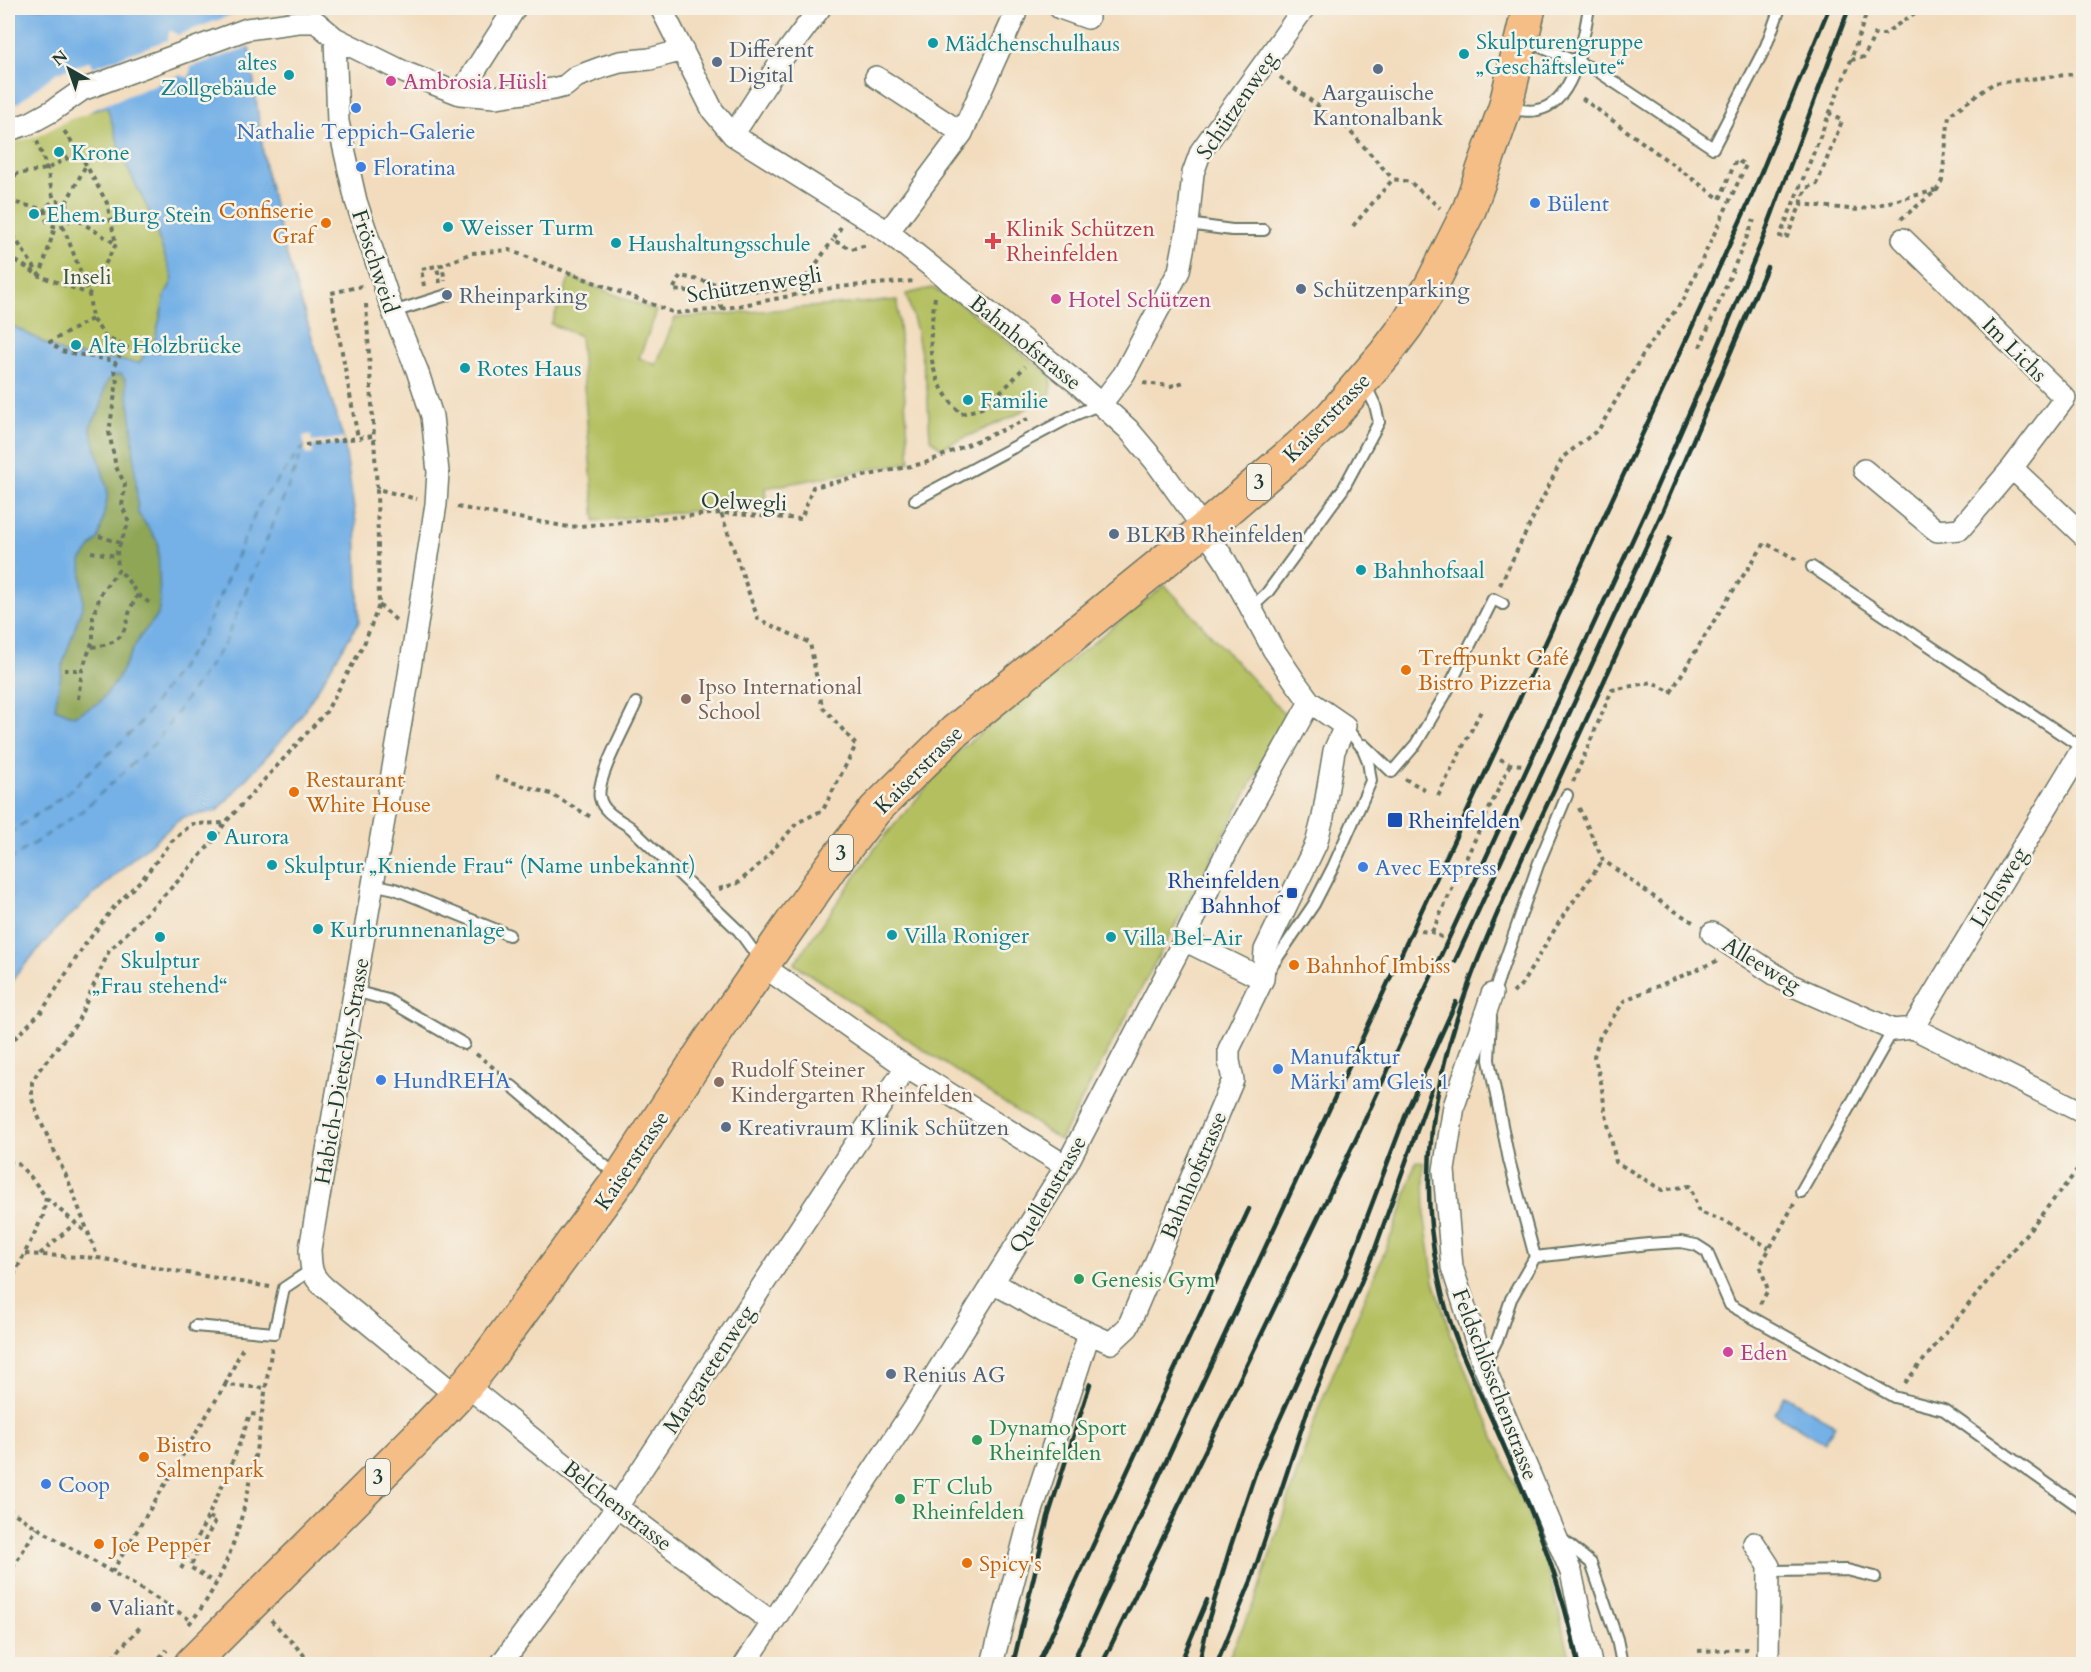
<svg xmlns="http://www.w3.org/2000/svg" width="2091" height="1672" viewBox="0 0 2091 1672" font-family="Cardo,serif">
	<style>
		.green { fill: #b4c061; stroke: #6a7e4a; stroke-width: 1.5 }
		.forest { fill: #8fa657; stroke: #577246; stroke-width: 1.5 }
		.water { fill: #74b0e6; stroke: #4a768d; stroke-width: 1.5; fill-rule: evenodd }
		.pier { fill: #f2dcbd }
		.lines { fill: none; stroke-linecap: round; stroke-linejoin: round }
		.ferry { stroke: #345a60; stroke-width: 1.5; stroke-dasharray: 8 6; stroke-linecap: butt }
		.lane-casing { stroke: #697564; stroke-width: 14 }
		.street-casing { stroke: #697564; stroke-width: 24 }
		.primary-casing { stroke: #697564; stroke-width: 36 }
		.path { stroke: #697564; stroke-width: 4; stroke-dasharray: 4.5 4.5; stroke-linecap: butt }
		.lane { stroke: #fff; stroke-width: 10 }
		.street { stroke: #fff; stroke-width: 21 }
		.primary { stroke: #f6be87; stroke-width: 33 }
		.rail { stroke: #1f3d34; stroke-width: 4.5 }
		.culture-dot { fill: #0f9aa8; stroke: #f7f3e8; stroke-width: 2 }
		.service-dot { fill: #5c6f8a; stroke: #f7f3e8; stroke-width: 2 }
		.hotel-dot { fill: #d1479c; stroke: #f7f3e8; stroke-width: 2 }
		.shop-dot { fill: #3f7fe0; stroke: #f7f3e8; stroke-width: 2 }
		.food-dot { fill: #e8710a; stroke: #f7f3e8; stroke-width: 2 }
		.health-dot { fill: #e0444e; stroke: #f7f3e8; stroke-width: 2 }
		.education-dot { fill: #8d6e63; stroke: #f7f3e8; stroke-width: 2 }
		.transit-dot { fill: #1a4fb4; stroke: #f7f3e8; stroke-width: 2 }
		.leisure-dot { fill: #2e9e5b; stroke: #f7f3e8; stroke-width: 2 }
		.labels { text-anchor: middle; stroke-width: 5; stroke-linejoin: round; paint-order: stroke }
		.shield { fill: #f7f3e8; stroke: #60746a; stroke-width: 1.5 }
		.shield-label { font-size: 21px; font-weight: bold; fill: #1f3d34 }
		.culture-label { font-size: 22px; fill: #0d838f; stroke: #f7f3e8; text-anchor: start }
		.service-label { font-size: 22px; fill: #4e5e75; stroke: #f7f3e8; text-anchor: start }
		.hotel-label { font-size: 22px; fill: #b23c85; stroke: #f7f3e8; text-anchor: start }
		.street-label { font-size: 22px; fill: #1f3d34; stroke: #f7f3e8 }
		.shop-label { font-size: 22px; fill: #366cbe; stroke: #f7f3e8; text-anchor: start }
		.food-label { font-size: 22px; fill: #c56008; stroke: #f7f3e8; text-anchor: start }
		.health-label { font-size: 22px; fill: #be3a42; stroke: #f7f3e8; text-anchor: start }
		.park-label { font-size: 22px; fill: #3d573d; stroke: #f7f3e8 }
		.education-label { font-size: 22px; fill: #785e54; stroke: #f7f3e8; text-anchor: start }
		.transit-label { font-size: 22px; fill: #164399; stroke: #f7f3e8; text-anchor: start }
		.leisure-label { font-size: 22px; fill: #27864d; stroke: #f7f3e8; text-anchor: start }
	</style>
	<rect width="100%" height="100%" fill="#f7f3e8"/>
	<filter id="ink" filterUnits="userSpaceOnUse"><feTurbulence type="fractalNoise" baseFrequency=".0167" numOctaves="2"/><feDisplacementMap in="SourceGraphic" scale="12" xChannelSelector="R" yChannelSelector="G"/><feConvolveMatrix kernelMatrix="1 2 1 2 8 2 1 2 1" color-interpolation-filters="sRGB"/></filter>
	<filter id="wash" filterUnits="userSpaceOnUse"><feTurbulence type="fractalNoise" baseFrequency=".008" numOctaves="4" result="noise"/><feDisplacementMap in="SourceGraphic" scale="24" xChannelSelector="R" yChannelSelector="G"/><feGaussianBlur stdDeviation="1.35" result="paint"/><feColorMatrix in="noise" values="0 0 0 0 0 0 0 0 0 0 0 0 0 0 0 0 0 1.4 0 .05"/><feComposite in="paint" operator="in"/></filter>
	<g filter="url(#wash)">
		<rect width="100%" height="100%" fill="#f2dcbd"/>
		<path class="green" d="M107 106 124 161 149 211 173 279 165 296 155 339 139 363 63 353 8 323V141L69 117Z
			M570 277 657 311 639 358 656 365 675 318 897 300 910 462 765 488 766 503 595 521 580 336 551 324Z
			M932 288 954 299 1051 376V393L1016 415 941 448 930 438 927 387 916 328 906 294Z
			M1165 585 1287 717 1060 1140 794 964 878 844 958 751Z
			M1416 1161 1424 1163 1425 1220 1434 1281 1453 1341 1544 1553 1572 1664H1226L1255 1600 1319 1407 1399 1217Z"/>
		<path class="forest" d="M121 374 126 380 132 425 138 513 158 542 160 601 158 615 140 637 115 683 99 703 74 716 54 708 63 663 83 604 81 561 99 537 107 499V488L90 427C93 421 97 415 100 409 105 395 101 376 121 374Z"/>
		<path class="water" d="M8 8H247V29L265 167 285 250 344 441 356 523 359 622 296 724 217 811 183 817 135 857 59 926 16 975 8 989V323L63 353 139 363 155 339 165 296 173 279 149 211 124 161 107 107 69 117 8 141ZM121 374 126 380 132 425 138 513 158 542 160 601 158 615 140 637 115 683 99 703 74 716 55 708 63 663 83 604 81 561 99 537 107 499V488L90 427C93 421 97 415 100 409 105 395 101 376 121 374Z
			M1785 1395 1835 1425 1824 1443 1774 1413Z"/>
		<path class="pier" d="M250 8 252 46 191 67 189 78 180 75 94 109 85 115 70 119 38 136 8 144V109L12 104 18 103 56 73 91 61 93 67 167 40 170 30 178 35Z
			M303 436H311L312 442 343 438 344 443 312 446 313 454 306 455Z"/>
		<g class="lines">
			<path class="ferry" d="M8 834 66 794 138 726 203 635 259 505 302 448
				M8 861 82 811 157 741 225 643 305 445"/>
		</g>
	</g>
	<g filter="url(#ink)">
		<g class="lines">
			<g class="lane-casing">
				<path id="lane" d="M1526 41 1596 70 1713 148 1766 46 1780 8
					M1510 108C1519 110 1528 112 1537 110 1576 103 1583 39 1589 8
					M1188 224 1232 230H1264
					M393 312 447 295
					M915 500 1074 415 1101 404
					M1812 567 2084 749
					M1250 609 1267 593 1343 489 1379 422 1375 405 1365 384
					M636 703C628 722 595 780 600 798 603 812 618 819 630 827L739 931 760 960
					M1364 745 1392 772 1416 744 1445 695 1493 599 1503 604
					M372 884 395 889 509 935
					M1267 973 1314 904 1333 867 1371 781 1368 761 1363 749 1345 726
					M354 991 388 1000 464 1044
					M1492 998 1538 865 1567 795
					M1491 1017 1489 1060 1509 1160 1535 1257
					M512 1086 617 1176
					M1801 1192 1893 1030
					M195 1326 274 1333 284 1288 311 1270
					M1484 1366 1498 1338 1511 1299 1535 1257 1648 1244 1681 1242 1696 1245 1707 1252 1730 1305 1894 1397 1944 1410 2084 1510
					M1562 1539 1591 1563 1617 1639 1622 1664
					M1769 1571 1847 1570 1875 1577"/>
			</g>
			<g class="street-casing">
				<path id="street" d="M661 8 713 111 733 135 888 232 1076 382 1128 429 1155 461 1204 529 1226 562 1273 649 1296 683 1310 702 1345 726 1334 751 1323 817 1316 844 1265 950 1263 979 1229 1049V1061L1233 1080 1128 1327 1111 1343 1051 1316 994 1283
					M1060 8 1088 18
					M316 22 335 38 406 73 460 94 495 97 553 89 565 86 576 77 600 68 620 62 650 59 683 50
					M335 38 338 122 356 201 393 312 417 370 432 416 438 472 436 504 408 681 310 1249C311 1268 310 1274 324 1287L457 1396
					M876 77 962 133
					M460 94 515 8
					M8 126 15 128 30 123 52 111 82 90 247 29 298 22H316
					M733 135 784 56 820 8
					M888 232 962 133 1015 15 1016 8
					M1101 404 1124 374 1179 271 1188 224 1193 173 1201 151 1304 8
					M2012 468 2084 536
					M1864 470 1937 531 1960 529 2012 468 2065 398 1903 239
					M1712 933 1791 985 1893 1030 1913 1028 2084 1113
					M1184 940 1263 979
					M763 966 906 1067 1066 1166
					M1492 994 1454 1106 1444 1170 1452 1267 1484 1366 1571 1572 1591 1664
					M1913 1028 2084 746
					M466 1385 617 1507 772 1622
					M1754 1543 1769 1566 1768 1664
					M501 1664 617 1507 906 1067
					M745 1664 913 1410 1066 1166 1184 940 1230 845 1310 702
					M992 1664 1031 1514 1089 1334"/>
			</g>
			<g class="primary-casing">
				<path id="primary" d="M191 1664 416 1439 457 1396 487 1359 620 1178 707 1045 830 868 875 810 955 731 1204 529 1298 448 1332 416 1385 354 1407 325 1431 286 1469 210 1505 108 1529 8"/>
			</g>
			<path class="path" d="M1868 8 1851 60 1780 236 1786 239 1801 204 1858 210 1937 190
				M1851 60 1864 57 1875 34H1884L1922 8
				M1280 77 1347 128 1393 179
				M37 141 47 169 54 201
				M8 182 17 174 47 169 79 152
				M45 214a13 13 0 1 1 26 0a13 13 0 1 1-26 0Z
				M8 201 46 210
				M66 203 86 165
				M1801 204 1806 188 1817 184 1842 121 1829 113
				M71 216 116 244
				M1901 219 1937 190 1942 180 1949 115 1994 83 2084 73
				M63 226 89 294 92 319 107 338 127 347C117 358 110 366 117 381L109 432 116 467 125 484 122 506 129 522 117 551 118 571 102 591 93 616V640L82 670 78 699
				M1353 226 1393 179 1410 182 1440 208
				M841 227 833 240 851 249 868 245
				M8 228 40 276 89 294 116 244 107 203 79 152 62 128
				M8 256 40 276 55 227
				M440 283 437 267 472 253 509 250 675 313 722 309 837 287 915 281
				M362 286 331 293 358 438 373 436
				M424 286 421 269 442 265 445 281
				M935 297C928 347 925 375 961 414L982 408 1010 383 1025 366
				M366 304 377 489
				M722 309 717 293 673 290 680 276C709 281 780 304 802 281 814 269 823 253 833 240
				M92 319 50 342 61 351 114 361
				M1700 347 1754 220
				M1143 383 1171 386 1184 382
				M305 445 358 438
				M457 507 569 527 721 513 801 519 813 487 925 463 1028 419
				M99 536 120 543
				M91 552 117 556
				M1500 585 1563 457 1599 429 1645 351 1684 299 1746 165 1736 160 1720 199 1579 96
				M138 595 151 604
				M379 605 396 620
				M92 647C136 642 119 622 138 595L124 575 118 571
				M64 670H82
				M1500 759 1510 764 1523 765
				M495 777 551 794 591 817
				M1405 779 1426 790
				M1573 782 1612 690 1652 682 1671 692 1723 606 1765 543 1798 560
				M1438 796 1481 711
				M1579 808 1603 860 1665 905 1696 924
				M719 889 738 883 763 861 797 823 823 810 856 745 822 706 810 643 758 619 721 513
				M1421 931 1432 932 1443 938
				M1432 932 1510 764
				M1717 961 1625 1000 1600 1036 1594 1056 1601 1082 1605 1110 1616 1162 1662 1190 1690 1186 1699 1212 1727 1222 1769 1248
				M1513 993 1522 984 1561 919 1603 860
				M8 1045 42 1011 84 946 114 907 144 877 172 841 192 824 224 823
				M476 1054 503 1075
				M8 1161 18 1164 30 1176 46 1197 43 1216 8 1287
				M46 1198 88 1234
				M25 1254 98 1258
				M40 1254 82 1217
				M270 1287 98 1258 68 1180 38 1116 32 1099V1082L39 1070 77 1023 109 951 178 881 213 841 225 823 326 712 364 644 379 605 377 489 417 499
				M1760 1304 1768 1290 1760 1266 1794 1204
				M1905 1383 2084 1162
				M225 1385 244 1345
				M8 1509C68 1549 132 1581 192 1621
				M209 1517 216 1520 190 1567 215 1583
				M181 1569C208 1519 232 1468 250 1414L260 1415
				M112 1572 225 1385 265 1388
				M8 1575 37 1528
				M271 1620 303 1654 309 1664
				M189 1624C250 1553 257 1436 272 1347
				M1698 1651 1748 1649
				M106 1664 142 1625
				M153 1664 167 1650"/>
			<use href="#lane" class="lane"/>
			<use href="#street" class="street"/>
			<use href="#primary" class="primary"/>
			<path class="rail" d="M1455 961 1664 508 1767 267
				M1218 1661 1251 1581 1309 1406 1375 1249 1432 1088
				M1013 1664 1048 1517 1090 1384
				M1038 1664 1249 1209
				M1072 1664 1686 340 1752 195 1829 8
				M1102 1664 1357 1137 1650 502 1714 356 1762 241 1849 8
				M1180 1664 1207 1600
				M1199 1664 1209 1618 1231 1545 1256 1471 1344 1278 1409 1106 1456 1002
				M1578 1664C1563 1587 1534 1515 1502 1442 1479 1389 1450 1337 1439 1280 1429 1231 1426 1179 1432 1130 1446 1012 1502 902 1551 796 1591 710 1631 624 1670 538"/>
		</g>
	</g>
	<g class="culture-dot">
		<circle cx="933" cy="43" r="6"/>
		<circle cx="1464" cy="54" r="6"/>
		<circle cx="289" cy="75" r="6"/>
		<circle cx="59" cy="152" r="6"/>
		<circle cx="34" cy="214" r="6"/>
		<circle cx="448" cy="227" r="6"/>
		<circle cx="616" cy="243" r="6"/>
		<circle cx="76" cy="345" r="6"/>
		<circle cx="465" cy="368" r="6"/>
		<circle cx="968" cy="400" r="6"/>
		<circle cx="1361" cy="570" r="6"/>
		<circle cx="212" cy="836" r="6"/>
		<circle cx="272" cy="865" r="6"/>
		<circle cx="318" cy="929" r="6"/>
		<circle cx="892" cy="935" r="6"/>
		<circle cx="160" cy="937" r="6"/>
		<circle cx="1111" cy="937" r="6"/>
	</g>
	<g class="service-dot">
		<circle cx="717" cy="62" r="6"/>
		<circle cx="1378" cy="69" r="6"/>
		<circle cx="1301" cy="289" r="6"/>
		<circle cx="447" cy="295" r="6"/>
		<circle cx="1114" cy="534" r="6"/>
		<circle cx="726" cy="1127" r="6"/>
		<circle cx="891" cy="1374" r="6"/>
		<circle cx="96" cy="1607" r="6"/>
	</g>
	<g class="hotel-dot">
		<circle cx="391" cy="81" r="6"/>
		<circle cx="1056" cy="299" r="6"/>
		<circle cx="1728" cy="1352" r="6"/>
	</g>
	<g class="shop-dot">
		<circle cx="356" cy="108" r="6"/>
		<circle cx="361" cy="167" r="6"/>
		<circle cx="1535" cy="203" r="6"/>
		<circle cx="1363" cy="867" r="6"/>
		<circle cx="1278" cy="1069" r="6"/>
		<circle cx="381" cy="1080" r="6"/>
		<circle cx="46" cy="1484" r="6"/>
	</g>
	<g class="food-dot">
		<circle cx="326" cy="223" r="6"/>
		<circle cx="1406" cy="670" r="6"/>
		<circle cx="294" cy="792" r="6"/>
		<circle cx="1294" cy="965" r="6"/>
		<circle cx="144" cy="1457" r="6"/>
		<circle cx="99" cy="1544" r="6"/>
		<circle cx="967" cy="1563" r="6"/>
	</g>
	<path class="health-dot" d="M990 232h6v6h6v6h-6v6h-6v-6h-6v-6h6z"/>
	<g class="education-dot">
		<circle cx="686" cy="699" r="6"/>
		<circle cx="719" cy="1082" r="6"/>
	</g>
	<g class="transit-dot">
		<rect x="1387" y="812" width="16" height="16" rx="3"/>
		<rect x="1286" y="887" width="12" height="12" rx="3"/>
	</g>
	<g class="leisure-dot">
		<circle cx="1079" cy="1279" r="6"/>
		<circle cx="977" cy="1440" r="6"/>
		<circle cx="900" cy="1499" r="6"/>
	</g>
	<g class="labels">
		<g class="shield">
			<rect x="1247" y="464" width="24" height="36" rx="4.5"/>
			<rect x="829" y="835" width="24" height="36" rx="4.5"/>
			<rect x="366" y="1459" width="24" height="36" rx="4.5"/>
		</g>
		<g class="shield-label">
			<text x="1259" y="489">3</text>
			<text x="841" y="860">3</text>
			<text x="378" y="1484">3</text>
		</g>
		<g class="culture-label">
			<text x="1476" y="49">Skulpturengruppe<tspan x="1476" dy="25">„Geschäftsleute“</tspan></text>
			<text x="945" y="51">Mädchenschulhaus</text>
			<text x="277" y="70" text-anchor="end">altes<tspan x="277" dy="25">Zollgebäude</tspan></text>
			<text x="71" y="160">Krone</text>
			<text x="46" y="222">Ehem. Burg Stein</text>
			<text x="460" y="235">Weisser Turm</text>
			<text x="628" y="251">Haushaltungsschule</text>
			<text x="88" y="353">Alte Holzbrücke</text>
			<text x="477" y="376">Rotes Haus</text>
			<text x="980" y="408">Familie</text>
			<text x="1373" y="578">Bahnhofsaal</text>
			<text x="224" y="844">Aurora</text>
			<text x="284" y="873">Skulptur „Kniende Frau“ (Name unbekannt)</text>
			<text x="330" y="937">Kurbrunnenanlage</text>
			<text x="904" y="943">Villa Roniger</text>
			<text x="1123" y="945">Villa Bel-Air</text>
			<text x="160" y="968" text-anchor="middle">Skulptur<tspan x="160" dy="25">„Frau stehend“</tspan></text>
		</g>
		<g class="service-label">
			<text x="729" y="57">Different<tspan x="729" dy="25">Digital</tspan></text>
			<text x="1378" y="100" text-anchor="middle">Aargauische<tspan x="1378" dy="25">Kantonalbank</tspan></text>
			<text x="1313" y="297">Schützenparking</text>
			<text x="459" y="303">Rheinparking</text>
			<text x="1126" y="542">BLKB Rheinfelden</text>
			<text x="738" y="1135">Kreativraum Klinik Schützen</text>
			<text x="903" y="1382">Renius AG</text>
			<text x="108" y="1615">Valiant</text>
		</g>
		<g class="hotel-label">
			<text x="403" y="89">Ambrosia Hüsli</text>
			<text x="1068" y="307">Hotel Schützen</text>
			<text x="1740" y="1360">Eden</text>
		</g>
		<g class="street-label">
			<text transform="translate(1236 105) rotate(-56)" y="8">Schützenweg</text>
			<text transform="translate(376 261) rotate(72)" y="8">Fröschweid</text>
			<text transform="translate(754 284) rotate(-9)" y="8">Schützenwegli</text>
			<text transform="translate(1026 342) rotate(39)" y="8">Bahnhofstrasse</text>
			<text transform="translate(2015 349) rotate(45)" y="8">Im Lichs</text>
			<text transform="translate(1326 417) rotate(-46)" y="8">Kaiserstrasse</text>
			<text transform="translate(744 501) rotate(2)" y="8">Oelwegli</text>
			<text transform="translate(918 769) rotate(-45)" y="8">Kaiserstrasse</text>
			<text transform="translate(1998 887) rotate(-59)" y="8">Lichsweg</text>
			<text transform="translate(1762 964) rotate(31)" y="8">Alleeweg</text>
			<text transform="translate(341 1071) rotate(-80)" y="8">Habich-Dietschy-Strasse</text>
			<text transform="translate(631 1160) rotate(-56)" y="8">Kaiserstrasse</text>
			<text transform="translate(1193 1175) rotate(-67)" y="8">Bahnhofstrasse</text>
			<text transform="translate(1047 1194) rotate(-60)" y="8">Quellenstrasse</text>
			<text transform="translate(708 1369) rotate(-57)" y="8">Margaretenweg</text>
			<text transform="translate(1496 1384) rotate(69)" y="8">Feldschlösschenstrasse</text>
			<text transform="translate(618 1505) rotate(38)" y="8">Belchenstrasse</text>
		</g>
		<g class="shop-label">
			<text x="356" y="139" text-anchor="middle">Nathalie Teppich-Galerie</text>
			<text x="373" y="175">Floratina</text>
			<text x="1547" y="211">Bülent</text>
			<text x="1375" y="875">Avec Express</text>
			<text x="1290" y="1064">Manufaktur<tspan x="1290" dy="25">Märki am Gleis 1</tspan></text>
			<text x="393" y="1088">HundREHA</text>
			<text x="58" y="1492">Coop</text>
		</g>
		<g class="food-label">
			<text x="314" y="218" text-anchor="end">Confiserie<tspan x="314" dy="25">Graf</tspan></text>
			<text x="1418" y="665">Treffpunkt Café<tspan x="1418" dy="25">Bistro Pizzeria</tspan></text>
			<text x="306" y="787">Restaurant<tspan x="306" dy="25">White House</tspan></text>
			<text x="1306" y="973">Bahnhof Imbiss</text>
			<text x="156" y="1452">Bistro<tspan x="156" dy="25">Salmenpark</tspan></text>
			<text x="111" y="1552">Joe Pepper</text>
			<text x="979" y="1571">Spicy's</text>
		</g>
		<g class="health-label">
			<text x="1006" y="236">Klinik Schützen<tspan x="1006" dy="25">Rheinfelden</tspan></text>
		</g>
		<g class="park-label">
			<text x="87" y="284">Inseli</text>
		</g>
		<g class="education-label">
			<text x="698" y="694">Ipso International<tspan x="698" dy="25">School</tspan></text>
			<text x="731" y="1077">Rudolf Steiner<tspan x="731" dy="25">Kindergarten Rheinfelden</tspan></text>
		</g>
		<g class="transit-label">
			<text x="1408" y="828">Rheinfelden</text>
			<text x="1280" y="888" text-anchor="end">Rheinfelden<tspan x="1280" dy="25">Bahnhof</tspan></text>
		</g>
		<g class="leisure-label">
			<text x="1091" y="1287">Genesis Gym</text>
			<text x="989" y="1435">Dynamo Sport<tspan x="989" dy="25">Rheinfelden</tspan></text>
			<text x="912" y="1494">FT Club<tspan x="912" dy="25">Rheinfelden</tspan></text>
		</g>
	</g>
	<rect width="2091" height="1672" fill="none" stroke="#f7f3e8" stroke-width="30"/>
	<g transform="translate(69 69) rotate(320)" stroke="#f7f3e8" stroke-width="4.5" paint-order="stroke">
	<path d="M0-4.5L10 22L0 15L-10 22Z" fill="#1f3d34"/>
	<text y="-9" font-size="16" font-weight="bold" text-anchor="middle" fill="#1f3d34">N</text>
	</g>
</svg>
